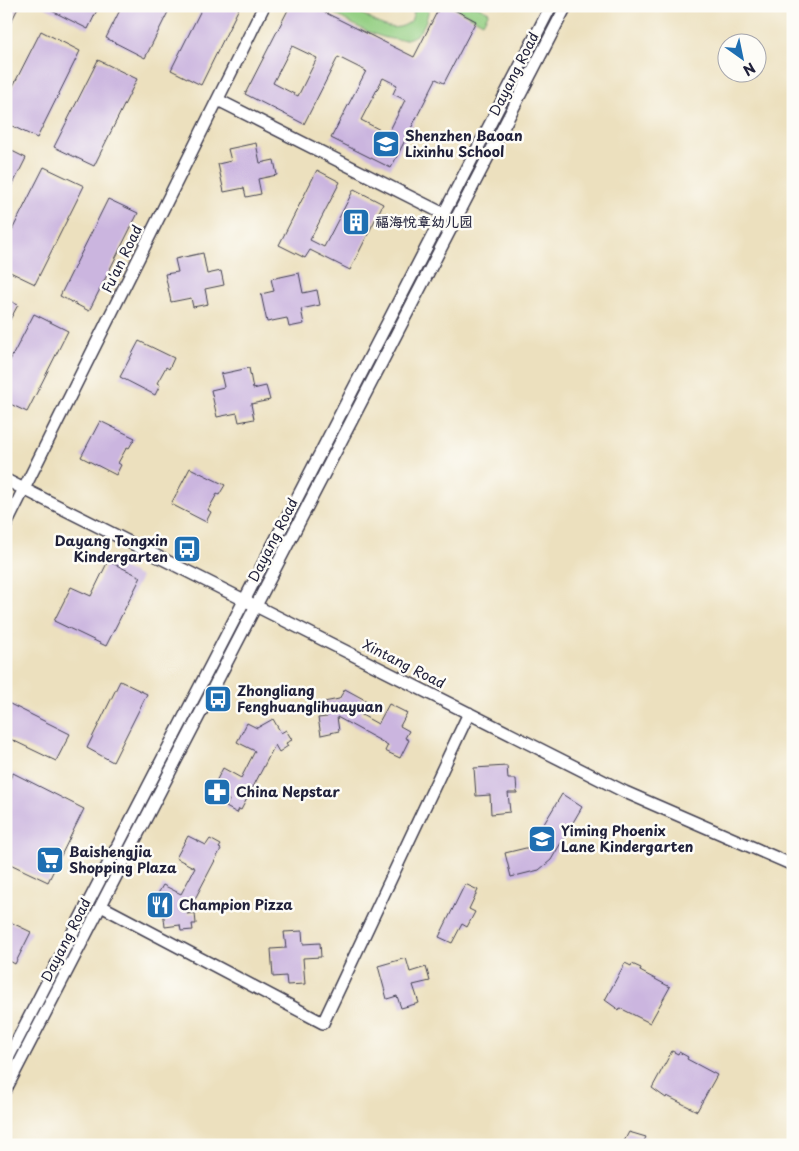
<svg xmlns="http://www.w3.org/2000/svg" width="799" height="1151" viewBox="0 0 799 1151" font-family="'Playpen Sans','LXGW WenKai TC',sans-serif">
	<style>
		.green { fill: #94cf83; stroke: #5b785f }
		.building { fill: #cbb5df; fill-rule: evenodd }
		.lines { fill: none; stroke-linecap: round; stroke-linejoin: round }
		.minor-casing { stroke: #403e4f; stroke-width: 14 }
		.minor { stroke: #fff; stroke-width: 11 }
		.labels { text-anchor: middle; stroke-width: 5; stroke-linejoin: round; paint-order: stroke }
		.street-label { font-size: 14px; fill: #22223b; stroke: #fdfcf7 }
		.poi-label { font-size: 14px; font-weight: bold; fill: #22223b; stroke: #fdfcf7; text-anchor: start }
	</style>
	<rect width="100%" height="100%" fill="#fdfcf7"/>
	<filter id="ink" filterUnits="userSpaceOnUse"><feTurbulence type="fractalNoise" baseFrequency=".02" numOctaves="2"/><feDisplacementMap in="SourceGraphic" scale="10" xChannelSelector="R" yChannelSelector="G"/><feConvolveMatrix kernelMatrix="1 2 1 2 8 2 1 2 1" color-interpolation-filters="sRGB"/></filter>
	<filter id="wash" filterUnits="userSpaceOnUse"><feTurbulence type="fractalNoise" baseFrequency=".0096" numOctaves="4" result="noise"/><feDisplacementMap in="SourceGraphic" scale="20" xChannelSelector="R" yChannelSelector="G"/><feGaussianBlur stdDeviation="1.12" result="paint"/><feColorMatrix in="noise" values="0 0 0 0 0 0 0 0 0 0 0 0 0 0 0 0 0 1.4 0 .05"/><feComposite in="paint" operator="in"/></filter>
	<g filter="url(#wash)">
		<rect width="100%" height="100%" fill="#ece0be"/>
		<path class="green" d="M321 6C329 6 341 4 349 7 369 15 390 39 411 21L416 6H429C422 73 350 22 321 6Z
			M451 6H477L489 12 483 23Z"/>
		<g id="blocks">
			<path class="building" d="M6 6H19L6 32Z
				M42 6H99L88 29Z
				M122 6H171L145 58 106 38Z
				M203 6H240L201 85 171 70Z
				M290 6H312L414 57 440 6H447L476 21 444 83 436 79 391 168 331 138 366 71 338 57 304 124 245 94ZM292 46 317 58 298 96 273 83ZM383 78 397 85 393 94 405 100 388 134 361 120Z
				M41 31 80 51 37 138 6 123V100Z
				M98 60 137 79 94 166 54 147Z
				M256 143 260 163 274 160 277 175 258 179 261 194 246 197 244 188 224 192 218 164 231 161 228 149Z
				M6 148 26 158 6 198Z
				M44 167 84 186 35 284 6 270V242Z
				M317 170 340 182 310 240 324 247 354 189 383 204 350 270 310 250 305 258 279 245Z
				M108 199 138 213 89 311 60 296Z
				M203 253 207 274 221 271 224 285 205 289 208 304 193 307 191 298 171 302 165 274 178 272 175 259Z
				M299 273 303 293 317 290 320 305 301 309 304 324 289 327 287 318 267 322 261 294 274 291 271 279Z
				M6 299 18 305 6 327Z
				M34 314 68 331 27 412 6 402V368Z
				M139 341 174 358 169 369 166 367 157 383 160 385 155 395 120 377Z
				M249 368 253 389 266 386 270 400 251 404 254 419 239 422 237 413 217 417 211 390 224 387 221 374Z
				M100 421 135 438 129 448 127 447 118 463 121 465 116 475 81 457Z
				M190 468 225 485 219 495 217 494 208 510 211 512 206 522 171 504Z
				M108 561 141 577 106 646 54 621 71 587 91 596Z
				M120 681 147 694 113 762 87 748Z
				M345 689 367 701 360 714 378 724 389 704 407 713 400 726 409 731 405 738 409 740 400 758 385 751 388 745 337 717 339 731 321 735 318 718 327 717 324 702 339 699Z
				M6 702 70 734 56 761 6 737Z
				M273 719 281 733 286 730 292 740 286 743 288 746 279 752 275 745 241 810 239 809 237 813 226 807 229 800 211 791 223 768 241 778 255 751 237 742 247 723 257 728Z
				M507 766 508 779H516L517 793H508L510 812 491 814 490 795 476 796 474 768Z
				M13 773 84 809 48 882 6 862V786Z
				M562 794 582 807 551 860 539 870 511 877 505 853 530 847Z
				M188 836 206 845 210 839 221 845 219 848 221 849 187 914 195 913 196 924H192L193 930 181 931 180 925 165 927 163 909 152 904 163 885 181 894 195 868 176 858Z
				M465 884 478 890 469 909 475 912 467 927 462 924 452 943 439 937Z
				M6 920 31 932 15 964 6 959Z
				M302 931 303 944 320 943 321 957 303 958 305 984 287 985 286 976 273 977 271 949 286 948 284 932Z
				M406 958 410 972 426 967 430 981 413 985 419 1003 401 1008 397 996 387 999 378 966Z
				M625 963 631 966 632 964 641 968 640 971 670 987 650 1023 620 1008 619 1010 605 1000Z
				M672 1051 678 1054 679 1052 688 1057 687 1059 717 1075 697 1111 667 1096 666 1098 652 1088Z
				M629 1132 646 1137 642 1145H622Z"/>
		</g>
	</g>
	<g filter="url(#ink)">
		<use href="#blocks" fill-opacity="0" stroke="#403e4f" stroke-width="1"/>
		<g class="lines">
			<g class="minor-casing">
				<path id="minor" d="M218 100 444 214
					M6 480 625 792 793 865
					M6 525 264 6
					M101 906 323 1023 469 713
					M6 1062 551 6
					M6 1089 566 6"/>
			</g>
			<use href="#minor" class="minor"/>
		</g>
	</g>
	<defs>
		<g id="school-square" transform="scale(1.4375)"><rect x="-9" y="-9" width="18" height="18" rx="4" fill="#1f6fb2" stroke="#fdfcf7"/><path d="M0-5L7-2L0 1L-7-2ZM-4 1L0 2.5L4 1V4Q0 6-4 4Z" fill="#fff"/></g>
		<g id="building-square" transform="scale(1.4375)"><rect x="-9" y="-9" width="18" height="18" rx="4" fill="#1f6fb2" stroke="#fdfcf7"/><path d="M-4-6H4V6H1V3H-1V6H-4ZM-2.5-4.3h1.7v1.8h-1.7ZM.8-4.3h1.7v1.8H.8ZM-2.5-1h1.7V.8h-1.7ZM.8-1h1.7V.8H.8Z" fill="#fff"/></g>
		<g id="bus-square" transform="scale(1.4375)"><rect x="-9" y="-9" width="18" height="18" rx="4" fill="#1f6fb2" stroke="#fdfcf7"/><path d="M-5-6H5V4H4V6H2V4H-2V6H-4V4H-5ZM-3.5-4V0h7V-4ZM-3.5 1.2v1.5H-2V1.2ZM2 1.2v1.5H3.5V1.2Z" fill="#fff"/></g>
		<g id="pharmacy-square" transform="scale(1.4375)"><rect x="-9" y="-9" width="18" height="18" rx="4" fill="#1f6fb2" stroke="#fdfcf7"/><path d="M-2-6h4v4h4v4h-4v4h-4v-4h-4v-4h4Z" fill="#fff"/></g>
		<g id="supermarket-square" transform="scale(1.4375)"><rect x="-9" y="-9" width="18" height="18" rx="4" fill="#1f6fb2" stroke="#fdfcf7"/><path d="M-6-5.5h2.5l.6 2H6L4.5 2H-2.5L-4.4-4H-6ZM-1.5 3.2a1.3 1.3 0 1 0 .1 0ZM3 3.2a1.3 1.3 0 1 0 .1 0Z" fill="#fff"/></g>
		<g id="restaurant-square" transform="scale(1.4375)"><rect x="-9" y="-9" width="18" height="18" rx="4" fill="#1f6fb2" stroke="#fdfcf7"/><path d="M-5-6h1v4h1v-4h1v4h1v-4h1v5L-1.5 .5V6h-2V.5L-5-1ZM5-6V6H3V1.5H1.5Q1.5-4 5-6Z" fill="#fff"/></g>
	</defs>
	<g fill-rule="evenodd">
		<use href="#school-square" x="386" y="144"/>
		<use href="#building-square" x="356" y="222"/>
		<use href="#bus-square" x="187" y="549"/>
		<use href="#bus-square" x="218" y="699"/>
		<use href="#pharmacy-square" x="217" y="792"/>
		<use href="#school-square" x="542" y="839"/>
		<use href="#supermarket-square" x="50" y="860"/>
		<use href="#restaurant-square" x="160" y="905"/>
	</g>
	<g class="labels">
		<g class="street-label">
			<text transform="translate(514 74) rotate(-63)" y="5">Dayang Road</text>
			<text transform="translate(122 259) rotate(-64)" y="5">Fu'an Road</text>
			<text transform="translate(273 540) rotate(-63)" y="5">Dayang Road</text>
			<text transform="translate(404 664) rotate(27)" y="5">Xintang Road</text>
			<text transform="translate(66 940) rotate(-63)" y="5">Dayang Road</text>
		</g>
		<g class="poi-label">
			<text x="405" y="141">Shenzhen Baoan<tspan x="405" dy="16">Lixinhu School</tspan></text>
			<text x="375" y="227">福海悦章幼儿园</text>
			<text x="168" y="546" text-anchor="end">Dayang Tongxin<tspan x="168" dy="16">Kindergarten</tspan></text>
			<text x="237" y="696">Zhongliang<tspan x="237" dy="16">Fenghuanglihuayuan</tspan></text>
			<text x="236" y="797">China Nepstar</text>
			<text x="561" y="836">Yiming Phoenix<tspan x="561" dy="16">Lane Kindergarten</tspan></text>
			<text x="69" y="857">Baishengjia<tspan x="69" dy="16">Shopping Plaza</tspan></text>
			<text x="179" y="910">Champion Pizza</text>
		</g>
	</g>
	<rect width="799" height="1151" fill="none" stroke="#fdfcf7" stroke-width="25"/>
	<g transform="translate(742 58) rotate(147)"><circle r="24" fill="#fdfcf7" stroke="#a5a5ac"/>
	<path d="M0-4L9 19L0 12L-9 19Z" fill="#1f6fb2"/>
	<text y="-8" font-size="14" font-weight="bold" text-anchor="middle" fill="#22223b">N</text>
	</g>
</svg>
